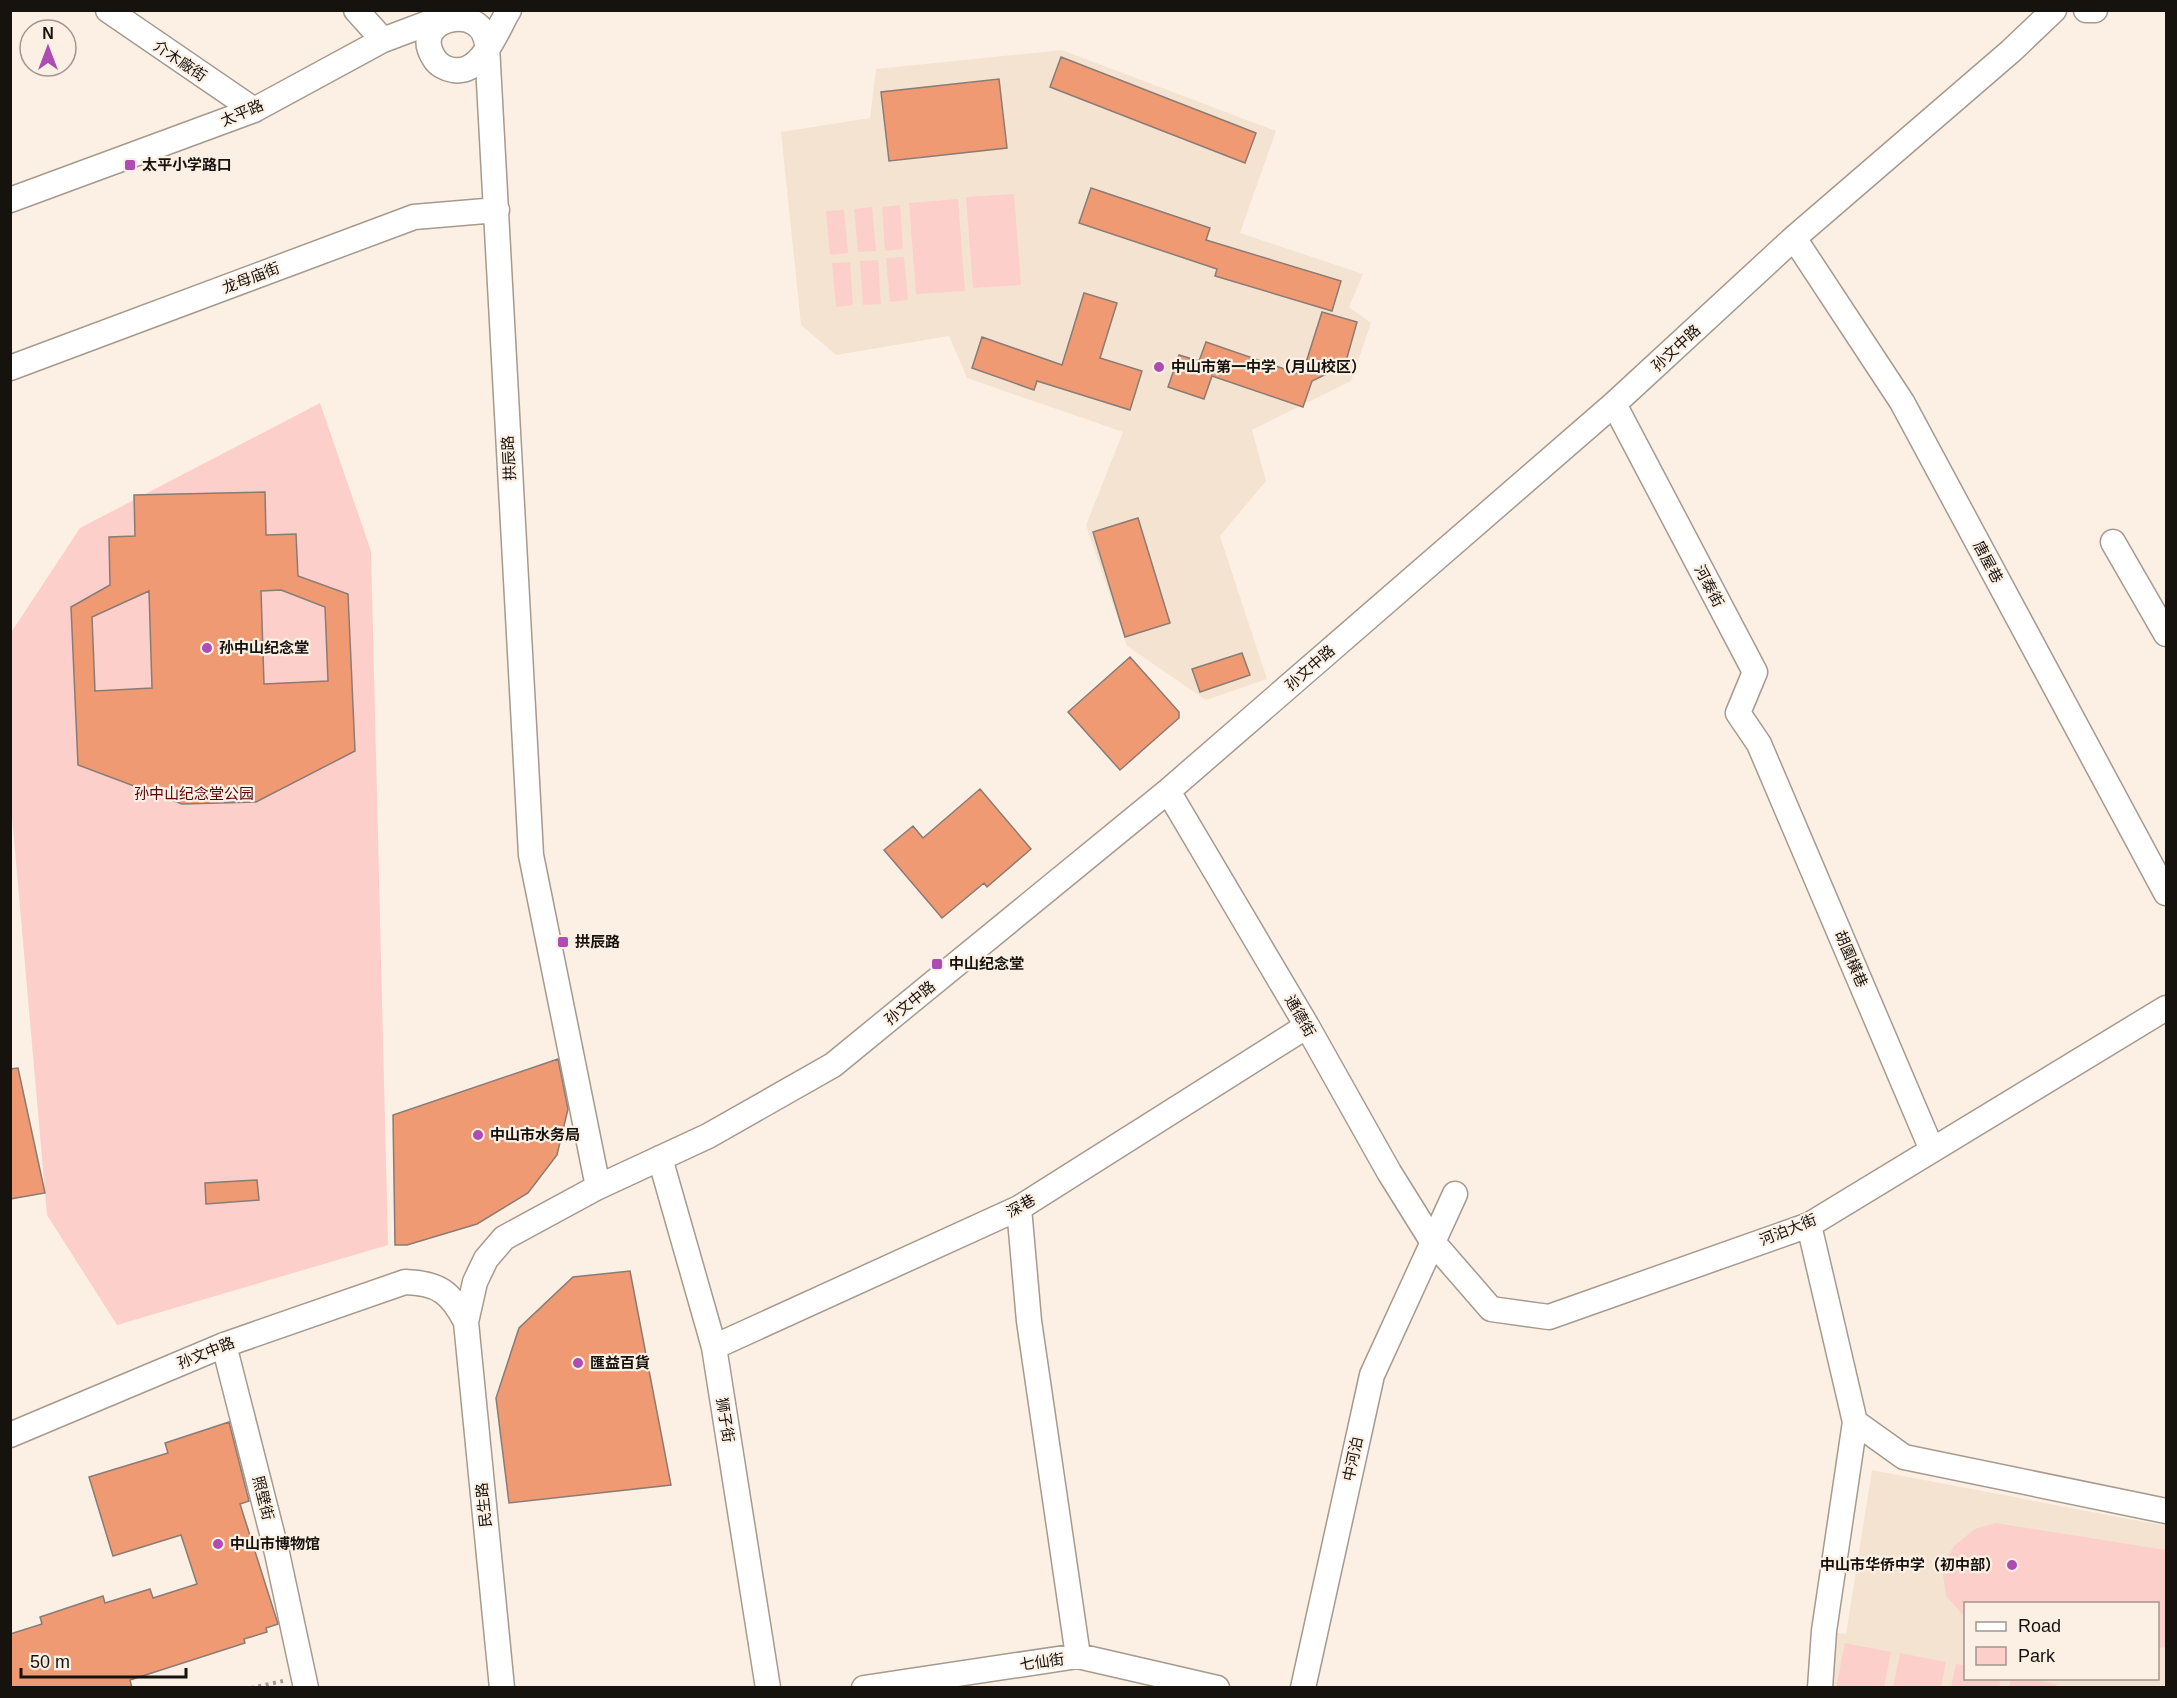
<svg xmlns="http://www.w3.org/2000/svg" width="2177" height="1698" viewBox="0 0 2177 1698" font-family="Helvetica,'Noto Sans SC',sans-serif">
	<style>
		.built { fill: #f5e3d2; fill-rule: evenodd }
		.green { fill: #fdcfca }
		.building { fill: #ef9a73; stroke: #8a7b75; stroke-width: 1.5; fill-rule: evenodd }
		.lines { fill: none; stroke-linecap: round; stroke-linejoin: round }
		.minor-casing { stroke: #a69a8f; stroke-width: 27 }
		.path { stroke: #a59c93; stroke-width: 4; stroke-dasharray: 3 4.5; stroke-linecap: butt }
		.minor { stroke: #fff; stroke-width: 24 }
		.poi-dot { fill: #ad4cb3; stroke: #fcf0e4; stroke-width: 2 }
		.labels { text-anchor: middle; stroke-width: 4.5; stroke-linejoin: round; paint-order: stroke }
		.street-label { font-size: 15px; fill: #16120e; stroke: #fcf0e4 }
		.poi-label { font-size: 15px; font-weight: bold; fill: #16120e; stroke: #fcf0e4; text-anchor: start }
		.park-label { font-size: 15px; fill: #570107; stroke: #fcf0e4 }
	</style>
	<rect width="100%" height="100%" fill="#fcf0e4"/>
	<path class="built" d="M1062 50 1276 131 1240 233 1363 274 1349 307 1371 323 1351 381 1252 430 1266 481 1220 536 1267 679 1206 700 1127 646 1086 525 1123 432 967 378 949 336 836 355 801 325 781 132 870 118 876 69Z
		M1872 1470 2166 1526V1687L1811 1688 1815 1630 1846 1634ZM1966 1604H2158V1678H1966Z"/>
	<path class="green" d="M1014 194 1021 285 973 288 966 197Z
		M958 199 965 291 916 294 909 203Z
		M900 205 903 249 885 251 882 207Z
		M872 207 876 251 858 252 854 209Z
		M844 210 848 253 830 255 826 211Z
		M904 257 908 300 890 302 886 258Z
		M878 260 881 304 863 305 860 261Z
		M850 262 853 305 836 307 832 263Z
		M320 403 371 551 388 1245 117 1325 47 1215 11 805 10 634 80 528Z
		M1996 1523 2166 1550V1647L2158 1648V1604H1966L1965 1617 1946 1596 1942 1568 1954 1546 1975 1529Z
		M1845 1643 1891 1652 1884 1687H1836Z
		M1900 1653 1946 1662 1941 1687H1893Z
		M1956 1664 1965 1665 1966 1678 2001 1679 1999 1687H1951Z
		M2011 1679H2029L2057 1684 2056 1687H2009Z"/>
	<path class="building" d="M1061 57 1256 133 1245 163 1050 87Z
		M999 79 1007 148 889 161 881 92Z
		M1091 188 1210 228 1206 240 1341 281 1332 311 1215 276 1217 269 1079 223Z
		M1084 293 1117 303 1100 358 1142 371 1130 410 1037 381 1034 390 972 368 982 337 1062 365Z
		M1322 312 1357 322 1345 365 1312 381 1303 407 1212 376 1204 399 1168 387 1179 355 1199 361 1206 342 1302 375Z
		M265 492 266 535 296 534 298 576 348 594 355 751 256 802 182 804 78 765 71 607 110 585 109 537 135 536 134 495ZM281 590 325 607 328 681 264 684 261 591ZM149 591 152 688 95 691 92 617Z
		M1138 518 1170 623 1125 637 1093 532Z
		M1242 653 1250 675 1200 692 1192 669Z
		M1130 657 1179 712V718L1120 770 1068 712Z
		M980 789 1031 849 987 887 984 883 942 918 884 850 913 826 923 838Z
		M558 1059 568 1109 557 1155 528 1193 477 1224 407 1245H395L393 1115Z
		M18 1068 45 1193 10 1199V1069Z
		M257 1180 259 1200 206 1204 205 1183Z
		M630 1271 671 1485 509 1503 496 1398 519 1328 573 1277Z
		M229 1422 249 1501 240 1504 278 1624 266 1628 267 1632 244 1639 245 1643 130 1680 132 1688H10V1634L42 1624 40 1617 103 1596 105 1603 150 1589 153 1598 197 1584 181 1535 113 1556 89 1477 168 1453 165 1443Z"/>
	<g class="lines">
		<g class="minor-casing">
			<path id="minor" d="M108 10 254 110
				M356 10 383 40
				M509 10C496 31 482 75 453 70 446 69 438 65 434 58 408 18 485 0 487 46L531 855 598 1187
				M2086 10H2095
				M10 200 254 110 383 40 444 17
				M1794 238 1902 402 2166 893
				M10 368 414 217 497 210
				M1614 404 1755 672 1738 713 1759 744 1932 1150
				M2113 542 2166 634
				M1168 791 1307 1026 1389 1172 1432 1241 1491 1309 1549 1317 1809 1225 2166 1008
				M660 1158 714 1347 768 1688
				M1019 1208 1029 1321 1078 1656
				M1809 1225 1855 1422 1904 1457 2166 1511
				M224 1345 277 1553 306 1688
				M714 1347 1019 1208 1307 1026
				M10 1435 224 1345 405 1282C438 1283 451 1292 466 1322
				M502 1688 466 1322 475 1282 486 1259 504 1238 598 1187 708 1136 833 1065 1168 791 1614 404 1794 238 2011 51 2054 10
				M864 1688 1078 1656 1217 1688
				M1303 1688 1372 1375 1455 1194
				M1820 1688 1824 1631 1855 1422"/>
		</g>
		<path class="path" d="M251 1688 283 1681"/>
		<use href="#minor" class="minor"/>
	</g>
	<g class="poi-dot">
		<rect x="124" y="159" width="12" height="12" rx="3"/>
		<circle cx="1159" cy="367" r="6"/>
		<circle cx="207" cy="648" r="6"/>
		<rect x="557" y="936" width="12" height="12" rx="3"/>
		<rect x="931" y="958" width="12" height="12" rx="3"/>
		<circle cx="478" cy="1135" r="6"/>
		<circle cx="578" cy="1363" r="6"/>
		<circle cx="218" cy="1544" r="6"/>
		<circle cx="2012" cy="1565" r="6"/>
	</g>
	<g class="labels">
		<g class="street-label">
			<text transform="translate(180 61) rotate(34)" y="5">介木廠街</text>
			<text transform="translate(242 113) rotate(-23)" y="5">太平路</text>
			<text transform="translate(251 278) rotate(-21)" y="5">龙母庙街</text>
			<text transform="translate(1676 348) rotate(-43)" y="5">孙文中路</text>
			<text transform="translate(509 458) rotate(-93)" y="5">拱辰路</text>
			<text transform="translate(1988 562) rotate(62)" y="5">唐屋巷</text>
			<text transform="translate(1709 586) rotate(62)" y="5">河泰街</text>
			<text transform="translate(1310 668) rotate(-41)" y="5">孙文中路</text>
			<text transform="translate(1851 959) rotate(67)" y="5">胡園橫巷</text>
			<text transform="translate(910 1003) rotate(-39)" y="5">孙文中路</text>
			<text transform="translate(1300 1016) rotate(60)" y="5">通德街</text>
			<text transform="translate(1021 1206) rotate(-29)" y="5">深巷</text>
			<text transform="translate(1788 1230) rotate(-22)" y="5">河泊大街</text>
			<text transform="translate(206 1353) rotate(-22)" y="5">孙文中路</text>
			<text transform="translate(725 1420) rotate(81)" y="5">狮子街</text>
			<text transform="translate(1353 1459) rotate(-78)" y="5">中河泊</text>
			<text transform="translate(263 1498) rotate(76)" y="5">照壁街</text>
			<text transform="translate(484 1505) rotate(-96)" y="5">民生路</text>
			<text transform="translate(1042 1662) rotate(-8)" y="5">七仙街</text>
		</g>
		<g class="poi-label">
			<text x="142" y="170">太平小学路口</text>
			<text x="1171" y="372">中山市第一中学（月山校区）</text>
			<text x="219" y="653">孙中山纪念堂</text>
			<text x="575" y="947">拱辰路</text>
			<text x="949" y="969">中山纪念堂</text>
			<text x="490" y="1140">中山市水务局</text>
			<text x="590" y="1368">匯益百貨</text>
			<text x="230" y="1549">中山市博物馆</text>
			<text x="2000" y="1570" text-anchor="end">中山市华侨中学（初中部）</text>
		</g>
		<g class="park-label">
			<text x="194" y="799">孙中山纪念堂公园</text>
		</g>
	</g>
	<rect width="2177" height="1698" fill="none" stroke="#16120e" stroke-width="24"/>
	<rect x="1964" y="1602" width="195" height="78" fill="#fcf0e4" stroke="#a0978e" stroke-width="1.5"/>
	<rect x="1976" y="1622" width="30" height="9" fill="#ffffff" stroke="#a0978e" stroke-width="1.5"/>
	<text x="2018" y="1632" font-size="18" fill="#16120e">Road</text>
	<rect x="1976" y="1647" width="30" height="18" fill="#fdcfca" stroke="#a0978e" stroke-width="1.5"/>
	<text x="2018" y="1662" font-size="18" fill="#16120e">Park</text>
	<g transform="translate(48 48)"><circle r="28" fill="#fcf0e4" stroke="#a0978e" stroke-width="1.5"/>
	<path d="M0-4.5L10 22L0 15L-10 22Z" fill="#ad4cb3"/>
	<text y="-9" font-size="16" font-weight="bold" text-anchor="middle" fill="#16120e">N</text>
	</g>
	<path d="M21 1668v9h165v-9" fill="none" stroke="#16120e" stroke-width="3"/>
	<text x="30" y="1668" font-size="18" fill="#16120e" stroke="#fcf0e4" stroke-width="4.5" paint-order="stroke">50 m</text>
</svg>
